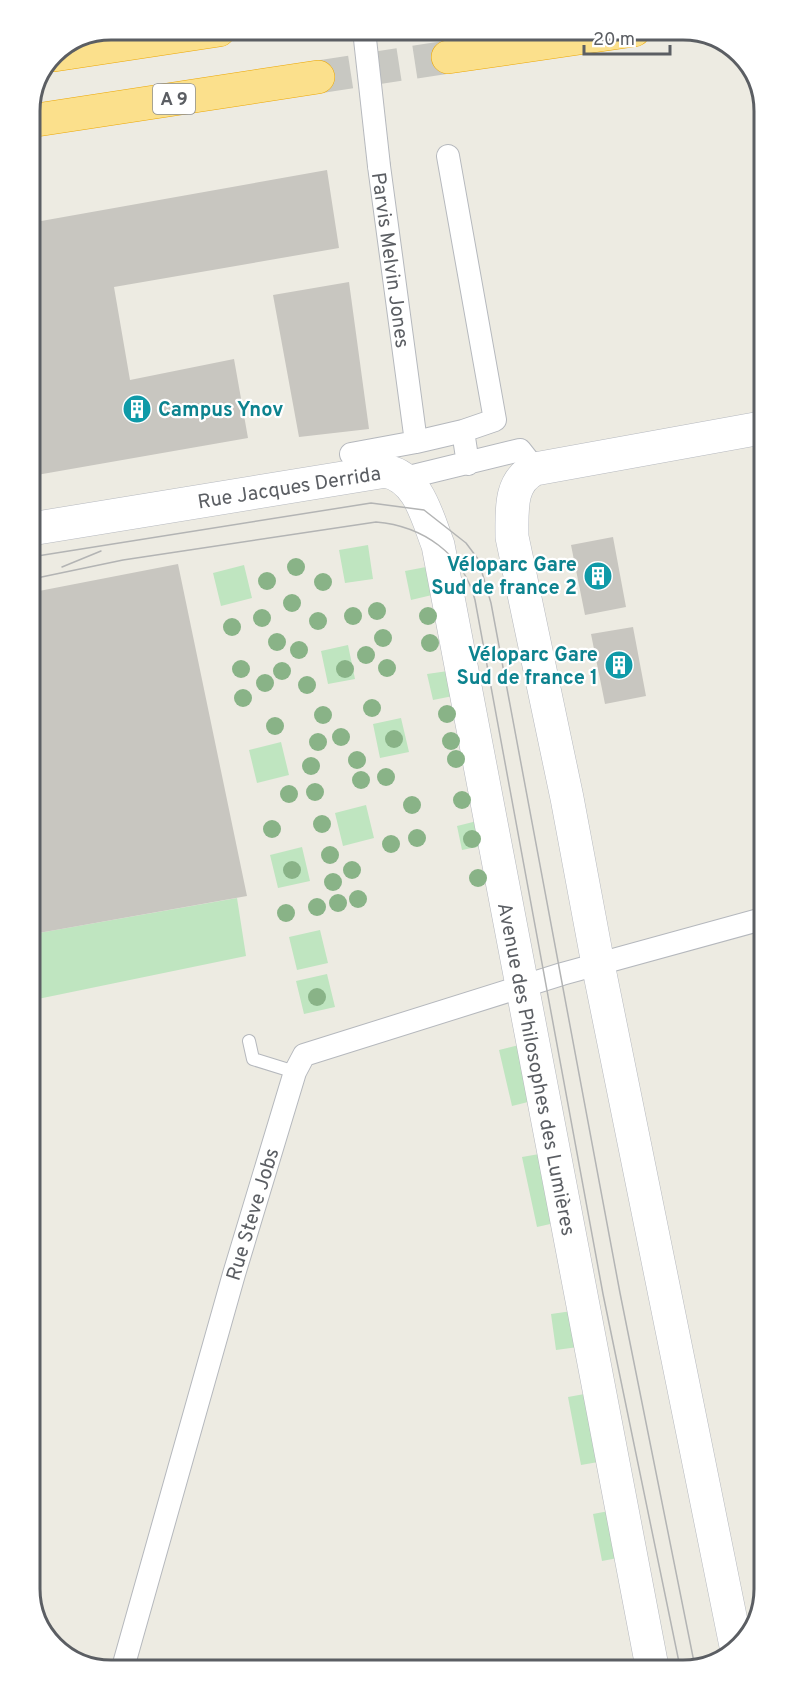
<svg xmlns="http://www.w3.org/2000/svg" width="794" height="1701" viewBox="0 0 794 1701" font-family="Overpass,sans-serif">
	<style>
		.green { fill: #bfe5c0 }
		.building { fill: #c8c6c0 }
		.lines { fill: none; stroke-linecap: round; stroke-linejoin: round }
		.highway-tunnel { stroke: #c8c8c2; stroke-width: 33; stroke-dasharray: 33 16; stroke-linecap: butt }
		.lane-casing { stroke: #b5b8bd; stroke-width: 14 }
		.street-casing { stroke: #b5b8bd; stroke-width: 24 }
		.secondary-casing { stroke: #b6b9bf; stroke-width: 34 }
		.highway-casing { stroke: #eca704; stroke-width: 34 }
		.lane { stroke: #fff; stroke-width: 12 }
		.street { stroke: #fff; stroke-width: 22 }
		.secondary { stroke: #fff; stroke-width: 33 }
		.highway { stroke: #fbe08c; stroke-width: 33 }
		.tram { stroke: #b3b4b4; stroke-width: 1.5 }
		.street-bridge-casing { stroke: #b5b8bd; stroke-width: 24; stroke-linecap: butt }
		.street-bridge { stroke: #fff; stroke-width: 22 }
		.tree { fill: #89b387 }
		.labels { text-anchor: middle; stroke-width: 4.5; stroke-linejoin: round; paint-order: stroke }
		.shield { fill: #fff; stroke: #8c8e92; stroke-width: 1.5 }
		.shield-label { font-size: 18px; font-weight: bold; fill: #5b5e63 }
		.street-label { font-size: 20px; fill: #5b5e63; stroke: #fff }
		.culture-label { font-size: 20px; font-weight: bold; fill: #0d838f; stroke: #fff; text-anchor: end }
		.rim { fill: none; stroke: #5b5e63; stroke-width: 3 }
	</style>
	<rect width="100%" height="100%" fill="#edebe2"/>
	<path class="green" d="M368 545 373 579 345 583 339 550Z
		M244 565 252 598 221 606 213 573Z
		M426 567 432 595 411 600 405 571Z
		M348 645 355 679 328 684 321 651Z
		M448 671 453 696 433 700 427 674Z
		M401 718 409 752 380 758 373 724Z
		M281 742 289 775 257 783 249 750Z
		M366 805 374 838 343 846 335 813Z
		M477 821 482 846 462 850 457 826Z
		M302 847 310 881 278 888 270 855Z
		M237 898 246 956 33 1000V934Z
		M320 930 328 963 297 970 289 937Z
		M327 974 335 1007 304 1014 296 981Z
		M519 1045 532 1101 512 1106 499 1050Z
		M545 1153 559 1222 537 1227 522 1157Z
		M572 1311 578 1347 556 1350 551 1314Z
		M590 1393 604 1461 581 1465 568 1397Z
		M614 1510 623 1557 602 1561 593 1514Z"/>
	<path class="building" d="M327 170 339 248 114 287 130 380 234 359 248 438 31 476 30 223Z
		M349 282 369 429 299 437 273 295Z
		M613 537 626 607 585 615 571 545Z
		M178 564 247 896 33 934 32 752 39 591Z
		M633 627 646 696 605 704 591 634Z"/>
	<g class="lines">
		<path class="highway-tunnel" d="M318 77 448 57"/>
		<g class="lane-casing">
			<path id="lane" d="M249 1041 253 1059 295 1072"/>
		</g>
		<g class="street-casing">
			<path id="street" d="M448 156 495 420 463 431 468 464
				M379 166 416 442 463 431
				M351 454 416 442
				M405 478 520 450 535 469
				M122 1671 234 1274 295 1072 304 1055 562 974 762 919"/>
		</g>
		<g class="secondary-casing">
			<path id="secondary" d="M31 529 386 471C419 478 427 517 438 545L652 1667
				M736 1646 598 964 567 798 512 537C512 511 509 481 535 469L761 428"/>
		</g>
		<g class="highway-casing">
			<path id="highway" d="M54 55 219 30
				M448 57 634 30
				M30 121 318 77"/>
		</g>
		<use href="#lane" class="lane"/>
		<use href="#street" class="street"/>
		<use href="#secondary" class="secondary"/>
		<use href="#highway" class="highway"/>
		<path class="tram" d="M31 557 371 503 424 510 466 543 478 559 491 603 620 1293 695 1667
			M62 567 101 551
			M32 579 123 560 376 522C423 526 463 554 475 600L603 1294 680 1667"/>
		<g class="street-bridge-casing">
			<path id="street-bridge" d="M364 30 379 166"/>
		</g>
		<use href="#street-bridge" class="street-bridge"/>
	</g>
	<g class="tree">
		<circle cx="296" cy="567" r="9"/>
		<circle cx="267" cy="581" r="9"/>
		<circle cx="323" cy="582" r="9"/>
		<circle cx="292" cy="603" r="9"/>
		<circle cx="377" cy="611" r="9"/>
		<circle cx="353" cy="616" r="9"/>
		<circle cx="428" cy="616" r="9"/>
		<circle cx="262" cy="618" r="9"/>
		<circle cx="318" cy="621" r="9"/>
		<circle cx="232" cy="627" r="9"/>
		<circle cx="383" cy="638" r="9"/>
		<circle cx="277" cy="642" r="9"/>
		<circle cx="430" cy="643" r="9"/>
		<circle cx="299" cy="650" r="9"/>
		<circle cx="366" cy="655" r="9"/>
		<circle cx="387" cy="668" r="9"/>
		<circle cx="241" cy="669" r="9"/>
		<circle cx="345" cy="669" r="9"/>
		<circle cx="282" cy="671" r="9"/>
		<circle cx="265" cy="683" r="9"/>
		<circle cx="307" cy="685" r="9"/>
		<circle cx="243" cy="698" r="9"/>
		<circle cx="372" cy="708" r="9"/>
		<circle cx="447" cy="714" r="9"/>
		<circle cx="323" cy="715" r="9"/>
		<circle cx="275" cy="726" r="9"/>
		<circle cx="341" cy="737" r="9"/>
		<circle cx="394" cy="739" r="9"/>
		<circle cx="451" cy="741" r="9"/>
		<circle cx="318" cy="742" r="9"/>
		<circle cx="456" cy="759" r="9"/>
		<circle cx="357" cy="760" r="9"/>
		<circle cx="311" cy="766" r="9"/>
		<circle cx="386" cy="777" r="9"/>
		<circle cx="361" cy="780" r="9"/>
		<circle cx="315" cy="792" r="9"/>
		<circle cx="289" cy="794" r="9"/>
		<circle cx="462" cy="800" r="9"/>
		<circle cx="412" cy="805" r="9"/>
		<circle cx="322" cy="824" r="9"/>
		<circle cx="272" cy="829" r="9"/>
		<circle cx="417" cy="838" r="9"/>
		<circle cx="472" cy="839" r="9"/>
		<circle cx="391" cy="844" r="9"/>
		<circle cx="330" cy="855" r="9"/>
		<circle cx="292" cy="870" r="9"/>
		<circle cx="352" cy="870" r="9"/>
		<circle cx="478" cy="878" r="9"/>
		<circle cx="333" cy="882" r="9"/>
		<circle cx="358" cy="899" r="9"/>
		<circle cx="338" cy="903" r="9"/>
		<circle cx="317" cy="907" r="9"/>
		<circle cx="286" cy="913" r="9"/>
		<circle cx="317" cy="997" r="9"/>
	</g>
	<defs>
		<g id="building-disc" transform="scale(1.5)"><circle r="9.5" fill="#0f9aa8" stroke="#fff"/><path d="M-4-6H4V6H1V3H-1V6H-4ZM-2.5-4.3h1.7v1.8h-1.7ZM.8-4.3h1.7v1.8H.8ZM-2.5-1h1.7V.8h-1.7ZM.8-1h1.7V.8H.8Z" fill="#fff"/></g>
	</defs>
	<g fill-rule="evenodd">
		<use href="#building-disc" x="137" y="409"/>
		<use href="#building-disc" x="598" y="576"/>
		<use href="#building-disc" x="619" y="665"/>
	</g>
	<g class="labels">
		<rect class="shield" x="153" y="84" width="42" height="30" rx="4.5"/>
		<g class="shield-label">
			<text x="174" y="105">A 9</text>
		</g>
		<g class="street-label">
			<text transform="translate(391 260) rotate(82)" y="7">Parvis Melvin Jones</text>
			<text transform="translate(289 487) rotate(-9)" y="7">Rue Jacques Derrida</text>
			<text transform="translate(537 1069) rotate(79)" y="7">Avenue des Philosophes des Lumières</text>
			<text transform="translate(252 1214) rotate(-73)" y="7">Rue Steve Jobs</text>
		</g>
		<g class="culture-label">
			<text x="158" y="416" text-anchor="start">Campus Ynov</text>
			<text x="577" y="571">Véloparc Gare<tspan x="577" dy="23">Sud de france 2</tspan></text>
			<text x="598" y="661">Véloparc Gare<tspan x="598" dy="23">Sud de france 1</tspan></text>
		</g>
	</g>
	<path d="M0 0H794V1701H0ZM111 40H683A71 71 0 0 1 754 111V1589A71 71 0 0 1 683 1660H111A71 71 0 0 1 40 1589V111A71 71 0 0 1 111 40Z" fill="#fff" fill-rule="evenodd"/>
	<path class="rim" d="M111 40H683A71 71 0 0 1 754 111V1589A71 71 0 0 1 683 1660H111A71 71 0 0 1 40 1589V111A71 71 0 0 1 111 40Z"/>
	<path d="M584 45v9h86v-9" fill="none" stroke="#5b5e63" stroke-width="3"/>
	<text x="593" y="45" font-size="18" fill="#5b5e63" stroke="#ffffff" stroke-width="4.5" paint-order="stroke">20 m</text>
</svg>
